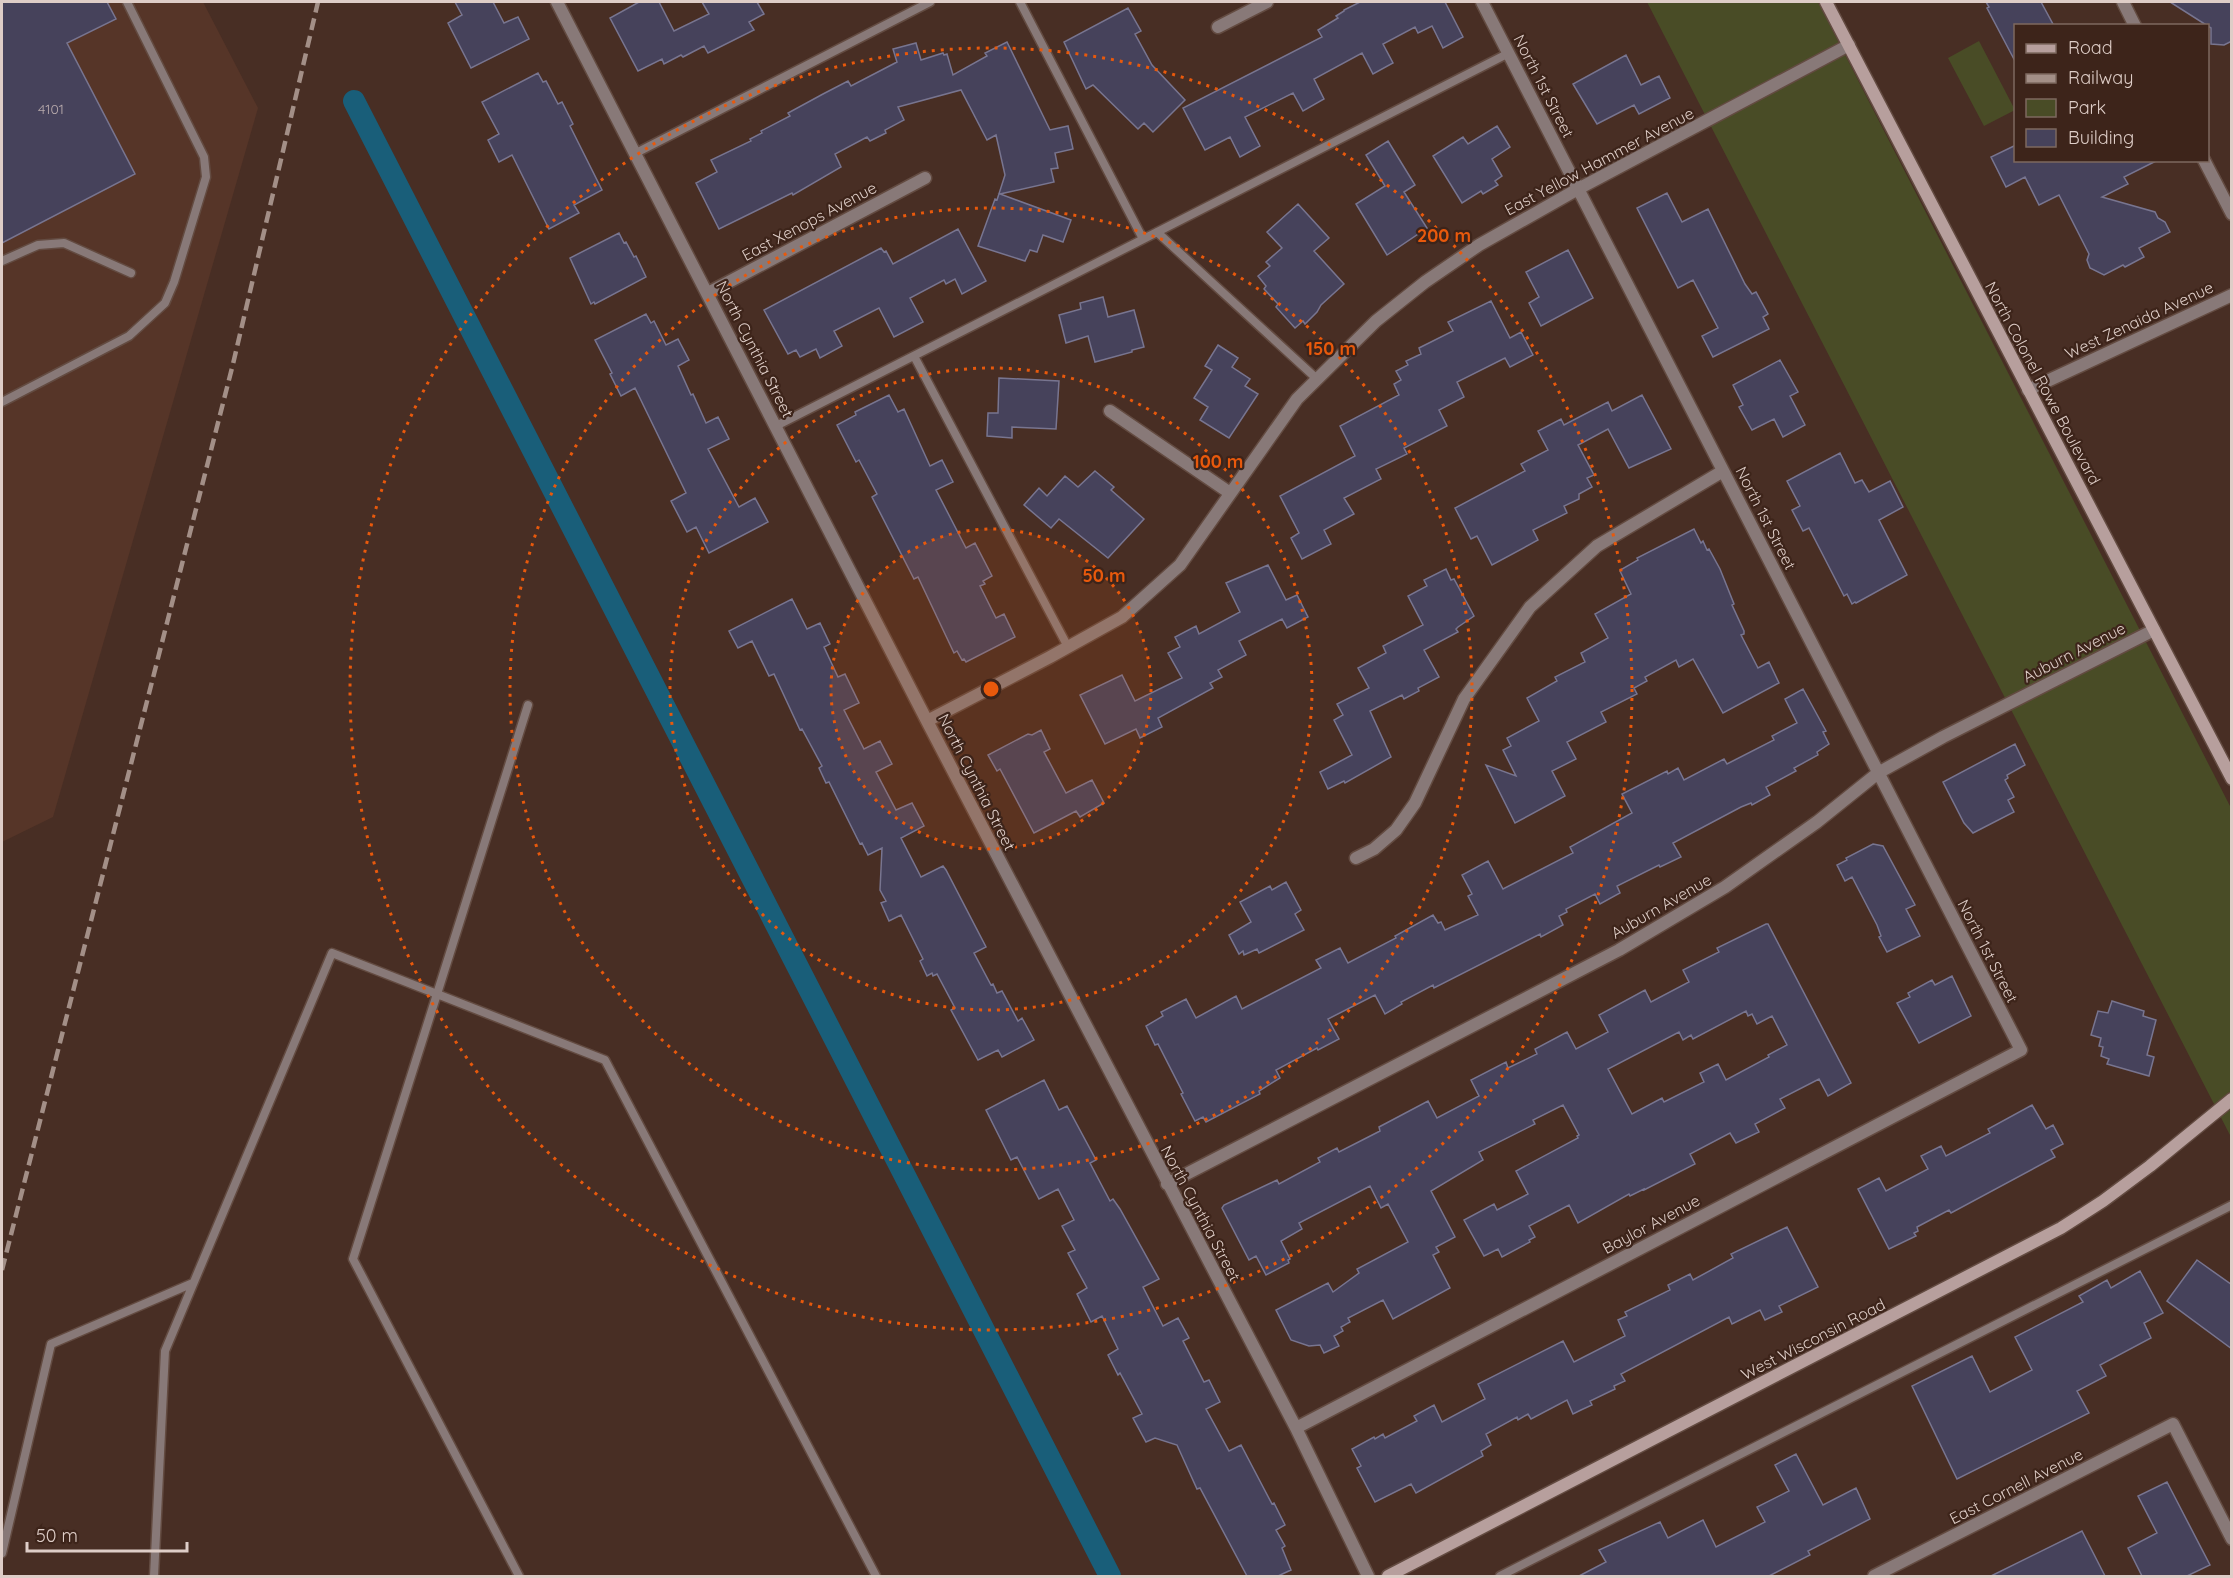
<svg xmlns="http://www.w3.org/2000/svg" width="2233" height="1578" viewBox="0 0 2233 1578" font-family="Quicksand,sans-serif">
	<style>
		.built { fill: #563528 }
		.green { fill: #494c26 }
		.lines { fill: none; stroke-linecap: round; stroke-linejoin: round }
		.canal { stroke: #195e79; stroke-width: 22 }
		.building { fill: #46425b; stroke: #787590; stroke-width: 1.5; fill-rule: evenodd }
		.lane-casing { stroke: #634b41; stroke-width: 11 }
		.street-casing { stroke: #634b41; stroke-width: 15 }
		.secondary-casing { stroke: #634b41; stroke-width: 15 }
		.lane { stroke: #887978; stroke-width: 8 }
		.street { stroke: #887978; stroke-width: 12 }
		.secondary { stroke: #b79f9d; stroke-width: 12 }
		.rail { stroke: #a38f87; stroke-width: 4.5; stroke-dasharray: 12 6; stroke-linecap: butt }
		.ring { fill: none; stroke: #e8590c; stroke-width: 3; stroke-dasharray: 3 6 }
		.labels { text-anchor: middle; stroke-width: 4.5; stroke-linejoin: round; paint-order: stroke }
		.number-label { font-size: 14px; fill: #b8aaac }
		.street-label { font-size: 16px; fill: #decdc7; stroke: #3d241a }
		.centre { fill: #e8590c; stroke: #3d241a; stroke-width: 3 }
		.ring-label { font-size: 18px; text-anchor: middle; font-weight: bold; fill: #e8590c; stroke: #3d241a; stroke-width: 4.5; stroke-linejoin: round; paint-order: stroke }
	</style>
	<rect width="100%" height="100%" fill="#482e24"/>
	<path class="built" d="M2 2H203L258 108 53 817 2 842Z"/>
	<path class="green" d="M1647 2H1818L2231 808V1137Z
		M1979 41 2015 110 1984 126 1948 58Z"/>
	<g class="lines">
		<path class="canal" d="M354 101 1110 1576"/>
	</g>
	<path class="building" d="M2 2H107L116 19 67 43 135 174 2 243Z
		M455 2H493L504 23 518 17 529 39 471 68 448 23 462 15Z
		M639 2H659L674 31 709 14 702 2H757L764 14 749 22 754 30 708 53 704 46 683 57 681 55 664 64 662 59 638 71 610 18Z
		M1360 2H1445L1463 37 1443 48 1432 26 1418 33 1415 27 1383 44 1393 63 1373 74 1362 53 1314 79 1324 99 1303 111 1293 93 1245 117 1260 146 1240 157 1230 137 1205 150 1183 108 1322 37 1318 30 1338 18 1336 16 1344 11V10Z
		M1986 2H2041L2054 26H2016V63L1987 8 1989 7Z
		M2170 2H2232V41L2224 45 2211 44V28Z
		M1128 8 1141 31 1135 34 1152 65 1185 100 1153 132 1144 123 1138 129 1093 85 1086 89 1064 42Z
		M1007 42 1050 130 1068 126 1073 149 1055 153 1058 168 1051 169 1054 182 1000 194 1071 220 1063 242 1043 235 1037 252 1030 250 1025 261 978 246 995 199 997 200 1005 175 996 135 987 140 961 90 898 107 904 120 885 130 886 133 870 141 867 137 835 154 841 167 793 195 792 193 719 229 696 183 717 172 711 160 751 141 750 139 762 133 761 131 790 116 788 113 823 94 848 81 851 86 897 62 893 49 916 43 921 60 943 53 944 55 947 54 953 75 987 56 985 53Z
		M1626 55 1641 85 1659 76 1670 98 1639 114 1634 105 1597 124 1573 84Z
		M538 73 543 82 546 81 558 104 562 102 573 124 570 126 602 190 574 205 579 213 549 229 512 155 499 162 488 140 499 134 482 102Z
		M1497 126 1510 147 1492 159 1502 176 1495 181 1498 185 1483 194 1481 191 1462 203 1433 156 1463 137 1468 144Z
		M1388 141 1415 185 1404 192 1427 228 1387 255 1356 204 1385 186 1366 155Z
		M2016 145V160H2158L2124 177 2128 184 2102 197 2155 212 2158 218 2165 222 2170 232 2139 248 2144 257 2125 267 2123 265 2104 275 2090 268 2087 260 2089 254 2059 195 2039 205 2025 177 2006 187 1991 157Z
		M1667 193 1682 222 1708 209 1745 284 1752 294 1756 292 1768 314 1763 317 1769 329 1713 357 1702 336 1718 328 1693 280 1678 288 1637 208Z
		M1298 204 1329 238 1314 251 1344 284 1321 305 1317 312 1305 324 1303 321 1295 328 1276 307 1278 304 1264 289 1266 286 1258 276 1270 266 1266 262 1282 248 1267 232Z
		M958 229 986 281 962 294 955 279 946 284 944 280 910 298 923 322 894 337 879 308 834 331 842 346 820 358 816 349 800 357 796 350 788 354 764 310 881 248 884 252 886 251 893 264Z
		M619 233 624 243 626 242 634 257 636 256 646 277 595 304 594 302 591 304 570 258Z
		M1568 250 1593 298 1541 326 1529 303 1539 297 1526 272Z
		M1103 297 1108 317 1134 310 1144 347 1132 350V352L1095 362 1088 336 1066 343 1059 315 1081 309 1080 303Z
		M1491 301 1510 338 1521 332 1533 355 1510 367 1505 358 1457 382 1464 397 1439 410 1447 426 1404 448 1407 454 1376 469 1381 479 1344 498 1354 514 1324 530 1331 544 1302 559 1291 538 1299 533 1280 496 1355 456 1340 426 1399 395 1394 384 1401 380 1396 371 1408 365 1406 361 1421 354 1419 348 1453 331 1448 322Z
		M646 314 651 323 654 321 666 345 678 339 689 360 678 366 691 395 693 394 706 423 718 417 729 439 708 449 739 507 755 498 768 522 709 553 696 527 687 532 671 501 686 493 635 388 621 396 610 374 612 373 595 340Z
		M1218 345 1238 358 1232 367 1250 379 1245 386 1258 394 1229 438 1200 420 1208 407 1194 398 1212 370 1205 366Z
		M1780 360 1798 392 1790 396 1805 425 1783 437 1774 419 1752 430 1739 407 1743 405 1733 385Z
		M999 378 1059 381 1056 429 1012 427V438L987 436 988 413H998Z
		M889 395 898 412 904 409 930 466 942 460 953 482 936 490 966 548 975 543 992 576 983 581 985 584 980 586 996 618 1004 614 1015 637 966 662 964 659 962 660 957 651 954 653 918 577 914 579 872 497 877 494 859 460 856 462 837 425 856 415 855 412Z
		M1642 395 1671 449 1629 468 1608 429 1578 445 1594 475 1587 478 1592 487 1579 494V499L1564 506 1567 513 1533 530 1538 540 1492 565 1477 536 1471 539 1455 508 1525 471 1521 464 1548 450 1538 431 1561 419 1564 425 1608 402 1612 411Z
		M1840 453 1855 483 1862 480 1869 492 1890 481 1903 507 1879 520 1907 575 1856 603 1855 602 1852 604 1847 594 1844 596 1809 528 1803 531 1792 510 1800 506 1787 481Z
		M1095 471 1114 487 1111 490 1144 519 1108 558 1059 519 1051 528 1024 505 1039 488 1047 496 1065 476 1078 487Z
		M1694 529 1701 543 1703 541 1707 550 1709 549 1720 569 1734 604 1732 605 1744 631V634L1741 635 1758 668 1769 662 1779 683 1723 713 1693 659 1679 667 1676 660 1645 677 1647 681 1634 688 1637 694 1601 712 1606 722 1567 742 1576 759 1552 771 1565 796 1515 823 1486 765 1516 776 1503 750 1511 746 1507 738 1539 721 1527 698 1557 681 1555 677 1585 662 1581 653 1608 638 1595 614 1631 594 1620 571 1622 569 1638 560 1637 558Z
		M1268 565 1286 600 1297 595 1308 617 1287 628 1282 619 1239 641 1246 655 1218 670 1222 677 1210 683 1213 688 1158 718 1162 727 1140 738 1136 729 1105 744 1080 695 1122 675 1135 701 1182 678 1168 653 1180 647 1175 637 1196 626 1199 634 1240 612 1226 583Z
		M1446 569 1451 580 1454 579 1474 616 1458 627 1456 629 1458 632 1424 650 1439 677 1418 688 1419 691 1404 699 1402 695 1370 711 1391 757 1345 783 1344 781 1328 789 1320 772 1352 755 1334 720 1343 715 1337 704 1369 688 1358 668 1386 653 1383 646 1423 625 1408 596 1427 586 1424 580Z
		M792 599 807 629 820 623 830 644 824 647 838 677 845 674 859 703 844 710 864 749 880 741 892 764 876 772 896 810 912 803 924 826 901 838 921 877 943 866 946 870 986 947 974 953 991 985 993 984 997 993 1002 991 1018 1021 1022 1018 1034 1040 1002 1057 998 1050 978 1060 951 1010 955 1008 937 974 933 976 932 973 927 976 920 961 923 959 901 915 889 921 881 903 886 901 880 890 882 848 868 855 862 843 860 844 829 782 826 783 819 768 822 766 802 729 800 730 774 674 769 676 752 641 738 648 729 631Z
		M1803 689 1826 731 1823 732 1829 744 1817 752 1818 755 1794 768 1796 771 1766 787 1770 795 1752 805 1751 803 1741 807 1673 843 1681 857 1660 867 1659 865 1617 886 1620 893 1600 904 1595 894 1566 909 1567 912 1559 916 1563 925 1541 937 1540 934 1434 988 1433 985 1401 1002 1402 1004 1385 1014 1375 995 1328 1019 1339 1039 1318 1050 1317 1048 1276 1070 1280 1078 1259 1091 1260 1094 1206 1122 1203 1117 1195 1121 1181 1094 1183 1093 1158 1044 1155 1045 1146 1026 1163 1016 1161 1012 1186 999 1196 1018 1236 996 1242 1009 1321 968 1316 960 1340 948 1348 963 1396 938 1395 936 1433 915 1438 923 1441 922 1445 930 1478 915 1468 896 1472 894 1462 875 1488 861 1503 889 1573 853 1570 847 1632 813 1622 794 1667 771 1668 774 1678 768 1684 780 1724 759 1727 764 1774 740 1772 736 1797 723 1785 699Z
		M1041 730 1050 749 1044 752 1066 793 1092 780 1104 803 1080 817 1076 811 1034 833 1000 769 997 771 988 755 1028 734 1032 735Z
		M2015 744 2025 765 2007 775 2008 778 2005 780 2014 797 2008 800 2014 812 1973 833 1964 823 1943 782Z
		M1873 844 1883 846 1915 905 1906 909 1920 936 1887 952 1879 937 1881 936 1877 925 1852 877 1845 881 1837 865 1847 860 1846 858Z
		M1286 882 1301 910 1295 914 1304 930 1259 953 1257 949 1244 955 1243 951 1239 954 1229 935 1251 922 1240 902 1270 886 1272 890Z
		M1766 924H1768L1851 1083 1828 1096 1819 1079 1780 1099 1785 1108 1755 1124 1759 1132 1736 1143 1730 1133 1690 1154 1695 1164 1644 1190V1189L1630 1196 1629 1194 1578 1223 1569 1205 1529 1226 1535 1237 1529 1240 1530 1242 1502 1257 1498 1249 1484 1256 1464 1220 1494 1204 1497 1210 1528 1194 1516 1171 1578 1138 1577 1136 1579 1135 1563 1105 1533 1120 1535 1124 1479 1152 1483 1160 1431 1191 1455 1237 1436 1247 1439 1252 1433 1255 1450 1288 1393 1319 1383 1300 1348 1318 1350 1322 1341 1327 1343 1331 1334 1336 1339 1346 1324 1353 1320 1345 1309 1346 1291 1340 1276 1310 1328 1283 1333 1292 1359 1273 1357 1269 1408 1242 1388 1204 1381 1208 1370 1186 1299 1223 1302 1229 1281 1241 1290 1259 1288 1260 1289 1263 1266 1275 1256 1256 1249 1260 1222 1208 1224 1205 1277 1180 1279 1184 1320 1162 1318 1158 1337 1148 1339 1152 1380 1131 1379 1127 1428 1101 1437 1118 1479 1096 1471 1080 1506 1062 1508 1068 1537 1054 1535 1049 1567 1032 1576 1049 1608 1032 1599 1015 1645 990 1651 1002 1689 982 1683 970 1719 952 1717 948ZM1746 1011 1748 1016 1752 1014 1757 1024 1772 1016 1787 1045 1768 1055 1769 1057 1726 1080 1718 1064 1700 1073 1704 1082 1664 1102 1662 1098 1632 1114 1608 1069 1679 1032 1683 1040 1691 1035 1693 1039Z
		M1952 976 1971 1016 1919 1043 1897 1003 1910 997 1908 993 1932 980 1935 985Z
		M2112 1001 2144 1011 2143 1016 2156 1020 2147 1055 2154 1057 2149 1076 2107 1064 2109 1059 2101 1056 2103 1047 2099 1046 2101 1038 2091 1035 2098 1011 2108 1013Z
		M1044 1080 1059 1110 1067 1106 1096 1160 1090 1163 1110 1201 1113 1199 1120 1209 1159 1279 1143 1287 1163 1326 1178 1318 1189 1338 1183 1341 1204 1382 1209 1380 1220 1402 1206 1409 1229 1451 1241 1445 1272 1504 1274 1503 1285 1525 1276 1530 1285 1546 1282 1548 1291 1570 1278 1576H1247L1200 1488 1197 1489 1177 1445 1155 1438 1146 1442 1133 1418 1142 1414 1120 1373 1118 1375 1108 1355 1118 1349 1102 1316 1091 1322 1077 1294 1087 1288 1068 1253 1075 1250 1062 1226 1074 1220 1058 1189 1039 1199 1017 1157 1011 1160 986 1110Z
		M2032 1105 2046 1129 2053 1125 2063 1144 2051 1150 2055 1157 1951 1213 1949 1210 1917 1227 1918 1231 1914 1233 1916 1236 1889 1249 1858 1189 1879 1178 1886 1191 1928 1169 1921 1156 1941 1146 1946 1156 1990 1133 1988 1129Z
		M1787 1227 1818 1287 1779 1306 1782 1312 1765 1320 1760 1310 1732 1324 1729 1317 1621 1374 1625 1381 1614 1386 1615 1389 1590 1401 1592 1405 1581 1410 1573 1414 1567 1400 1531 1419 1528 1414 1518 1420 1517 1417 1486 1434 1491 1445 1481 1451 1483 1456 1416 1493 1411 1484 1375 1502 1357 1468 1361 1466 1352 1449 1374 1437 1375 1439 1383 1434 1385 1438 1417 1421 1414 1416 1434 1405 1442 1422 1485 1399 1478 1384 1563 1341 1574 1362 1625 1336 1618 1320 1627 1316 1625 1312 1670 1290 1668 1285 1690 1274 1693 1280 1733 1258 1731 1254Z
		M2197 1260 2232 1285V1349L2167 1301Z
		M2140 1271 2163 1313 2144 1323 2151 1338 2100 1365 2106 1376 2077 1391 2089 1413 1957 1479 1912 1386 1972 1356 1990 1392 2032 1370 2015 1337 2083 1302 2079 1296 2107 1280 2111 1288Z
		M1796 1454 1823 1505 1856 1488 1870 1519 1808 1551 1810 1555 1769 1576H1579L1606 1562 1599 1550 1660 1522 1668 1538 1703 1520 1716 1547 1765 1522 1757 1507 1789 1491 1775 1465Z
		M2167 1482 2210 1565 2187 1576H2142L2128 1548 2157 1533 2138 1496Z
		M2082 1531 2105 1576H1991Z"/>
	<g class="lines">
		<g class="lane-casing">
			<path id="lane" d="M1020 2 1143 239
				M636 153 930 2
				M1157 232 1317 379
				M2 261 38 245 64 243 131 273
				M914 356 1068 647
				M2 402 129 336 165 303 174 282 206 177 204 157 127 2
				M776 426 1509 53
				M2 1553 51 1344 193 1283
				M154 1576 165 1351 332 953 437 994 528 705
				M519 1576 353 1259 437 994 605 1060 876 1576
				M1500 1576 2232 1205"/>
		</g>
		<g class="street-casing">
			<path id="street" d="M557 2 927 721 1296 1428 1368 1576
				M2123 2 2135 26
				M1218 27 1267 2
				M2204 160 2232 214
				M708 293 925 178
				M2028 390 2232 295
				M1110 411 1230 493
				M927 721 1050 657 1122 617 1180 565 1297 399 1376 321 1425 282 1479 245 1578 189 1849 45
				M1356 858 1374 849 1396 830 1415 803 1464 699 1530 607 1597 546 1723 471
				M1167 1184 1619 950 1725 887 1817 822 1878 773 1943 737 2154 630
				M1296 1428 2021 1050 1482 2
				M1874 1576 2173 1424 2232 1539"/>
		</g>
		<g class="secondary-casing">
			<path id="secondary" d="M1826 2 2232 779
				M1388 1576 2061 1228 2103 1201 2150 1166 2232 1099"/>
		</g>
		<use href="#lane" class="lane"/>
		<use href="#street" class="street"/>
		<use href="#secondary" class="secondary"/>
		<path class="rail" d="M2 1270 233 364 318 2"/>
	</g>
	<circle cx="991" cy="689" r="160" fill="#e8590c" fill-opacity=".12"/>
	<g class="ring">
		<circle cx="991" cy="689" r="160"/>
		<circle cx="991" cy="689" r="321"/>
		<circle cx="991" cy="689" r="481"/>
		<circle cx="991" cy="689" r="641"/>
	</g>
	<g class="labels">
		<g class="number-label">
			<text x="51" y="114">4101</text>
		</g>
		<g class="street-label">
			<text transform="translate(1544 86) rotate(63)" y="6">North 1st Street</text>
			<text transform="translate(1599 161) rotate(-28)" y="6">East Yellow Hammer Avenue</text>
			<text transform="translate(809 221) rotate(-28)" y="6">East Xenops Avenue</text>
			<text transform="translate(2139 320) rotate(-25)" y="6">West Zenaida Avenue</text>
			<text transform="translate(755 349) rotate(63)" y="6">North Cynthia Street</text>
			<text transform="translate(2043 383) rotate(62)" y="6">North Colonel Rowe Boulevard</text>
			<text transform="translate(1766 518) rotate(63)" y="6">North 1st Street</text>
			<text transform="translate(2074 652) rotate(-27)" y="6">Auburn Avenue</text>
			<text transform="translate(977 782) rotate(63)" y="6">North Cynthia Street</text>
			<text transform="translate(1661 906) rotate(-30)" y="6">Auburn Avenue</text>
			<text transform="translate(1988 951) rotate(63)" y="6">North 1st Street</text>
			<text transform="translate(1201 1213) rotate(62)" y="6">North Cynthia Street</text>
			<text transform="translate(1651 1224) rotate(-28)" y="6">Baylor Avenue</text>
			<text transform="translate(1813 1339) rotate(-27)" y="6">West Wisconsin Road</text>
			<text transform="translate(2016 1486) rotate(-27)" y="6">East Cornell Avenue</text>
		</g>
	</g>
	<circle cx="991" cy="689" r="9" class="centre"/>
	<g class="ring-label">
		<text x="1444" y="242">200 m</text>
		<text x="1331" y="355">150 m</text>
		<text x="1218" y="468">100 m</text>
		<text x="1104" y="582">50 m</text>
	</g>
	<rect width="2233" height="1578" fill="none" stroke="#decdc7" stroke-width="6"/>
	<rect x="2014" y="24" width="195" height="138" fill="#3d241a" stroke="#7d685f" stroke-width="1.5"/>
	<rect x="2026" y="44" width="30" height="9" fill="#b79f9d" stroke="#7d685f" stroke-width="1.5"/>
	<text x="2068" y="54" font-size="18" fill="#decdc7">Road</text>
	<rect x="2026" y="74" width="30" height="9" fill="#a38f87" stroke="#7d685f" stroke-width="1.5"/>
	<text x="2068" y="84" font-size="18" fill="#decdc7">Railway</text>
	<rect x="2026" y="99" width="30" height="18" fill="#494c26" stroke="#7d685f" stroke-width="1.5"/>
	<text x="2068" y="114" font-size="18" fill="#decdc7">Park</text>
	<rect x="2026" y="129" width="30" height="18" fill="#46425b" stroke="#7d685f" stroke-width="1.5"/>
	<text x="2068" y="144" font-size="18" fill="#decdc7">Building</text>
	<path d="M27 1542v9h160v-9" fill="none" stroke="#decdc7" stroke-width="3"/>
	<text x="36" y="1542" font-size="18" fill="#decdc7" stroke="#3d241a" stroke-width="4.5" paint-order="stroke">50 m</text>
</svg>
